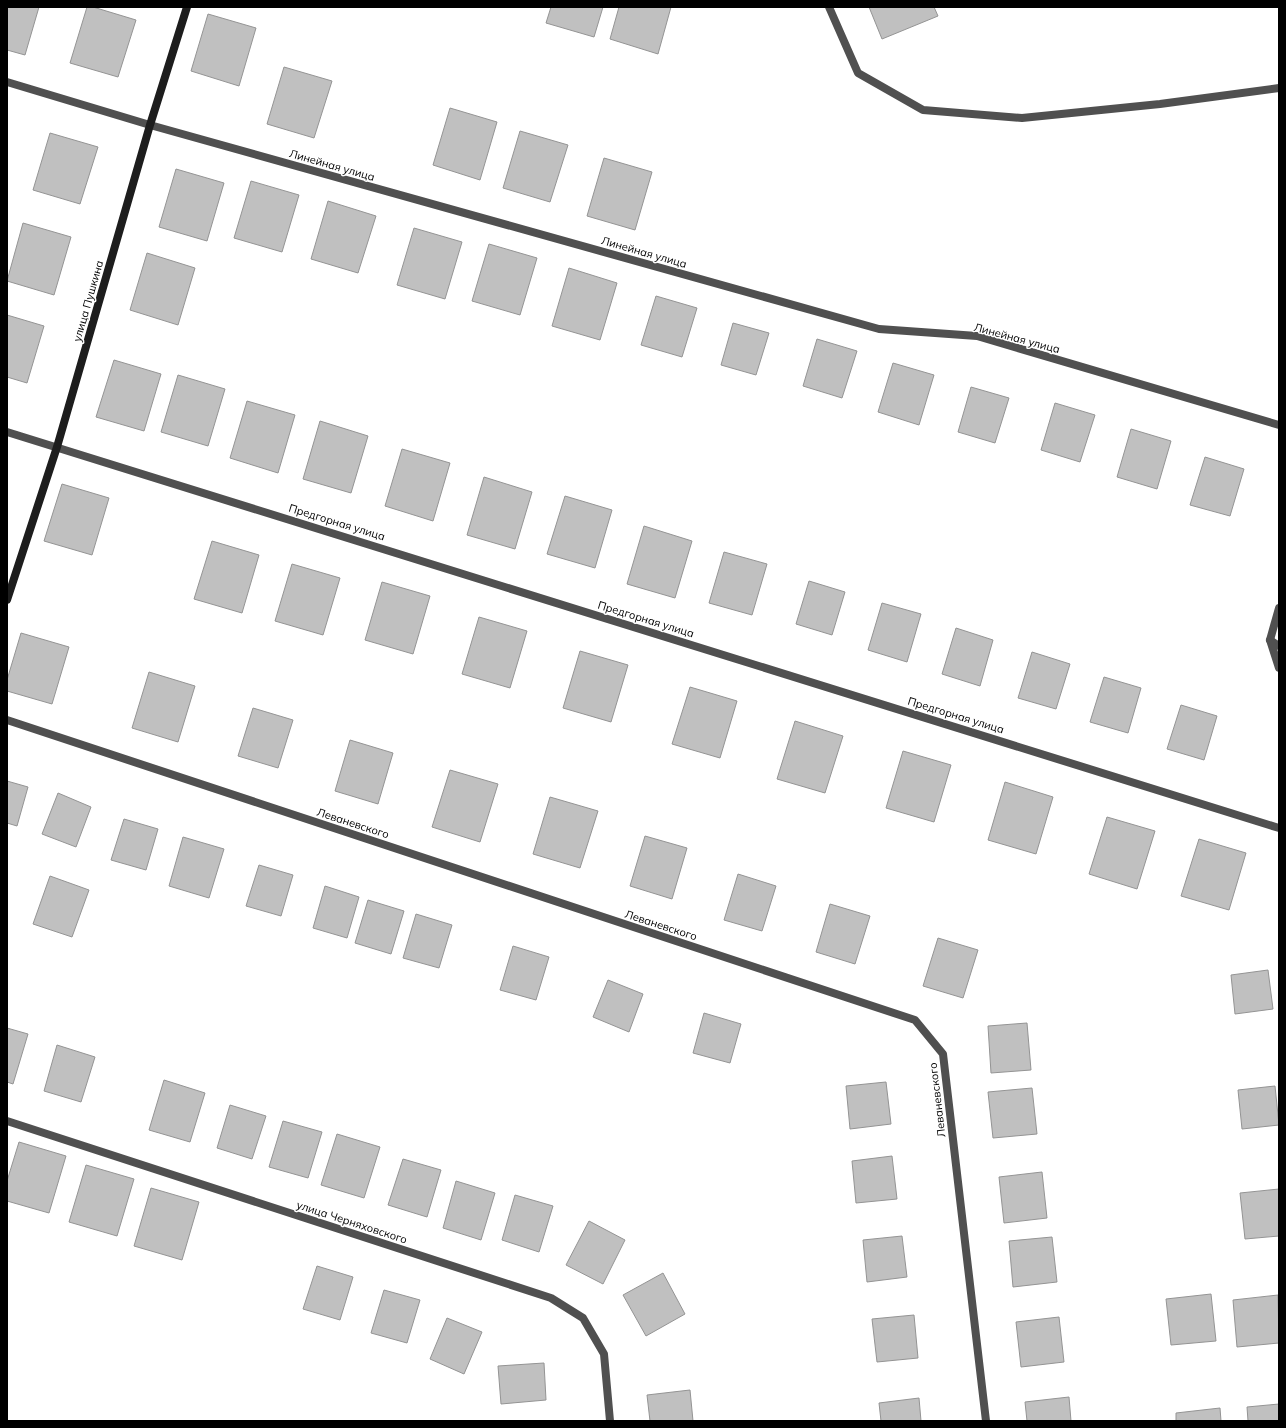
<svg xmlns="http://www.w3.org/2000/svg" width="1286" height="1428" viewBox="0 0 1286 1428" font-family="Mulish,sans-serif">
	<style>
		.building { fill: #c0c0c0; stroke: #949494 }
		.lines { fill: none; stroke-linecap: round; stroke-linejoin: round }
		.lane { stroke: #505050; stroke-width: 8 }
		.street { stroke: #505050; stroke-width: 8 }
		.secondary { stroke: #1d1d1d; stroke-width: 8 }
		.labels { text-anchor: middle; stroke-width: 3; stroke-linejoin: round; paint-order: stroke }
		.street-label { font-size: 11px; fill: #000; stroke: #fff }
	</style>
	<rect width="100%" height="100%" fill="#fff"/>
	<path class="building" d="M7 7H39L25 55 7 50Z
		M87 7H93L136 20 118 77 70 63Z
		M551 7H603L594 37 546 23Z
		M619 7H671L658 54 610 39Z
		M869 7H934L938 16 882 39Z
		M208 14 256 28 239 86 191 71Z
		M284 67 332 81 314 138 267 124Z
		M450 108 497 122 480 180 433 165Z
		M520 131 568 145 550 202 503 188Z
		M50 133 98 147 80 204 33 190Z
		M604 158 652 172 635 230 587 216Z
		M176 169 224 183 207 241 159 227Z
		M251 181 299 195 282 252 234 238Z
		M328 201 376 216 358 273 311 259Z
		M23 223 71 237 54 295 7 281Z
		M414 228 462 242 445 299 397 285Z
		M489 244 537 258 520 315 472 301Z
		M147 253 195 268 178 325 130 310Z
		M569 268 617 283 600 340 552 326Z
		M656 296 697 308 682 357 641 345Z
		M7 315 44 326 27 383 7 377Z
		M733 323 769 333 756 375 721 365Z
		M817 339 857 351 842 398 803 386Z
		M114 360 161 374 144 431 96 417Z
		M893 363 934 375 919 425 878 412Z
		M178 375 225 389 208 446 161 432Z
		M971 387 1009 398 995 443 958 432Z
		M247 401 295 415 278 473 230 458Z
		M1055 403 1095 415 1080 462 1041 450Z
		M320 421 368 436 351 493 303 479Z
		M1131 429 1171 441 1157 489 1117 477Z
		M402 449 450 463 433 521 385 506Z
		M1205 457 1244 469 1230 516 1190 505Z
		M484 477 532 492 515 549 467 535Z
		M62 484 109 498 92 555 44 541Z
		M565 496 612 510 595 568 547 554Z
		M644 526 692 541 675 598 627 584Z
		M212 541 259 555 242 613 194 599Z
		M724 552 767 564 752 615 709 603Z
		M292 564 340 578 323 635 275 621Z
		M809 581 845 592 832 635 796 624Z
		M382 582 430 596 413 654 365 640Z
		M882 603 921 614 907 662 868 650Z
		M479 617 527 631 510 688 462 674Z
		M956 628 993 640 980 686 942 674Z
		M21 633 69 647 52 704 7 691V680Z
		M580 651 628 665 611 722 563 708Z
		M1032 652 1070 664 1056 709 1018 698Z
		M149 672 195 686 178 742 132 728Z
		M1104 677 1141 688 1128 733 1090 722Z
		M690 687 737 701 720 758 672 744Z
		M1181 705 1217 716 1204 760 1167 749Z
		M253 708 293 720 278 768 238 756Z
		M795 721 843 736 825 793 777 779Z
		M350 740 393 753 378 804 335 791Z
		M903 751 951 765 934 822 886 808Z
		M450 770 498 784 480 842 432 827Z
		M7 781 28 787 17 826 7 823Z
		M1005 782 1053 797 1036 854 988 840Z
		M58 793 91 807 76 847 42 834Z
		M550 797 598 811 580 868 533 854Z
		M1107 817 1155 831 1137 889 1089 874Z
		M124 819 158 829 146 870 111 860Z
		M645 836 687 848 672 899 630 886Z
		M183 837 224 849 209 898 169 886Z
		M1199 839 1246 853 1229 910 1181 896Z
		M259 865 293 875 281 916 246 906Z
		M738 874 776 886 762 931 724 920Z
		M50 876 89 890 72 937 33 924Z
		M325 886 359 897 347 938 313 928Z
		M368 900 404 911 391 954 355 943Z
		M830 904 870 916 855 964 816 952Z
		M416 914 452 925 439 968 403 958Z
		M938 938 978 950 963 998 923 986Z
		M513 946 549 957 536 1000 500 990Z
		M1268 970 1273 1009 1235 1014 1231 975Z
		M608 980 643 994 629 1032 593 1017Z
		M704 1013 741 1024 730 1063 693 1053Z
		M1027 1023 1031 1070 991 1073 988 1026Z
		M7 1028 28 1034 13 1084 7 1082Z
		M57 1045 95 1057 81 1102 44 1091Z
		M164 1080 205 1093 190 1142 149 1130Z
		M886 1082 891 1124 850 1129 846 1086Z
		M1275 1086 1279 1125 1242 1129 1238 1090Z
		M1032 1088 1037 1134 993 1138 988 1092Z
		M230 1105 266 1116 252 1159 217 1148Z
		M283 1121 322 1132 308 1178 269 1167Z
		M337 1134 380 1147 364 1198 321 1185Z
		M19 1142 66 1156 49 1213 7 1201V1181Z
		M892 1156 897 1199 856 1203 852 1161Z
		M403 1159 441 1170 427 1217 388 1205Z
		M86 1165 134 1179 117 1236 69 1222Z
		M1042 1172 1047 1218 1004 1223 999 1177Z
		M456 1181 495 1193 481 1240 443 1228Z
		M151 1188 199 1202 182 1260 134 1246Z
		M1279 1189V1236L1245 1239 1240 1193Z
		M515 1195 553 1206 539 1252 502 1240Z
		M589 1221 625 1240 603 1284 566 1265Z
		M902 1236 907 1277 867 1282 863 1240Z
		M1052 1237 1057 1282 1013 1287 1009 1241Z
		M317 1266 353 1277 340 1320 303 1309Z
		M663 1273 685 1314 646 1336 623 1295Z
		M384 1290 420 1300 407 1343 371 1333Z
		M1211 1294 1216 1341 1171 1345 1166 1299Z
		M1278 1295 1279 1343 1237 1347 1233 1300Z
		M914 1315 918 1358 877 1362 872 1319Z
		M1059 1317 1064 1362 1021 1367 1016 1322Z
		M447 1318 482 1332 464 1374 430 1359Z
		M544 1363 546 1400 501 1404 498 1366Z
		M690 1390 693 1421H650L647 1395Z
		M1069 1397 1071 1421H1027L1025 1402Z
		M919 1398 921 1421H881L879 1403Z
		M1279 1404V1421H1248L1247 1407Z
		M1220 1408 1221 1421H1176V1413Z"/>
	<g class="lines">
		<path class="lane" d="M1270 640 1279 646"/>
		<path class="street" d="M829 7 858 73 923 110 1022 118 1160 104 1279 88
			M7 82 150 125 879 329 977 336 1279 425
			M7 432 1279 828
			M1279 608 1270 640 1279 668
			M7 720 915 1020 943 1054 986 1421
			M7 1121 551 1298 583 1318 604 1354 610 1421"/>
		<path class="secondary" d="M7 600 57 447 150 125 187 7"/>
	</g>
	<g class="labels">
		<g class="street-label">
			<text transform="translate(332 165) rotate(16)" y="4">Линейная улица</text>
			<text transform="translate(644 252) rotate(16)" y="4">Линейная улица</text>
			<text transform="translate(88 301) rotate(-74)" y="4">улица Пушкина</text>
			<text transform="translate(1017 338) rotate(15)" y="4">Линейная улица</text>
			<text transform="translate(337 522) rotate(17)" y="4">Предгорная улица</text>
			<text transform="translate(646 619) rotate(17)" y="4">Предгорная улица</text>
			<text transform="translate(956 715) rotate(17)" y="4">Предгорная улица</text>
			<text transform="translate(353 823) rotate(18)" y="4">Леваневского</text>
			<text transform="translate(661 925) rotate(18)" y="4">Леваневского</text>
			<text transform="translate(937 1100) rotate(-97)" y="4">Леваневского</text>
			<text transform="translate(352 1222) rotate(18)" y="4">улица Черняховского</text>
		</g>
	</g>
	<rect width="1286" height="1428" fill="none" stroke="#000000" stroke-width="16"/>
</svg>
